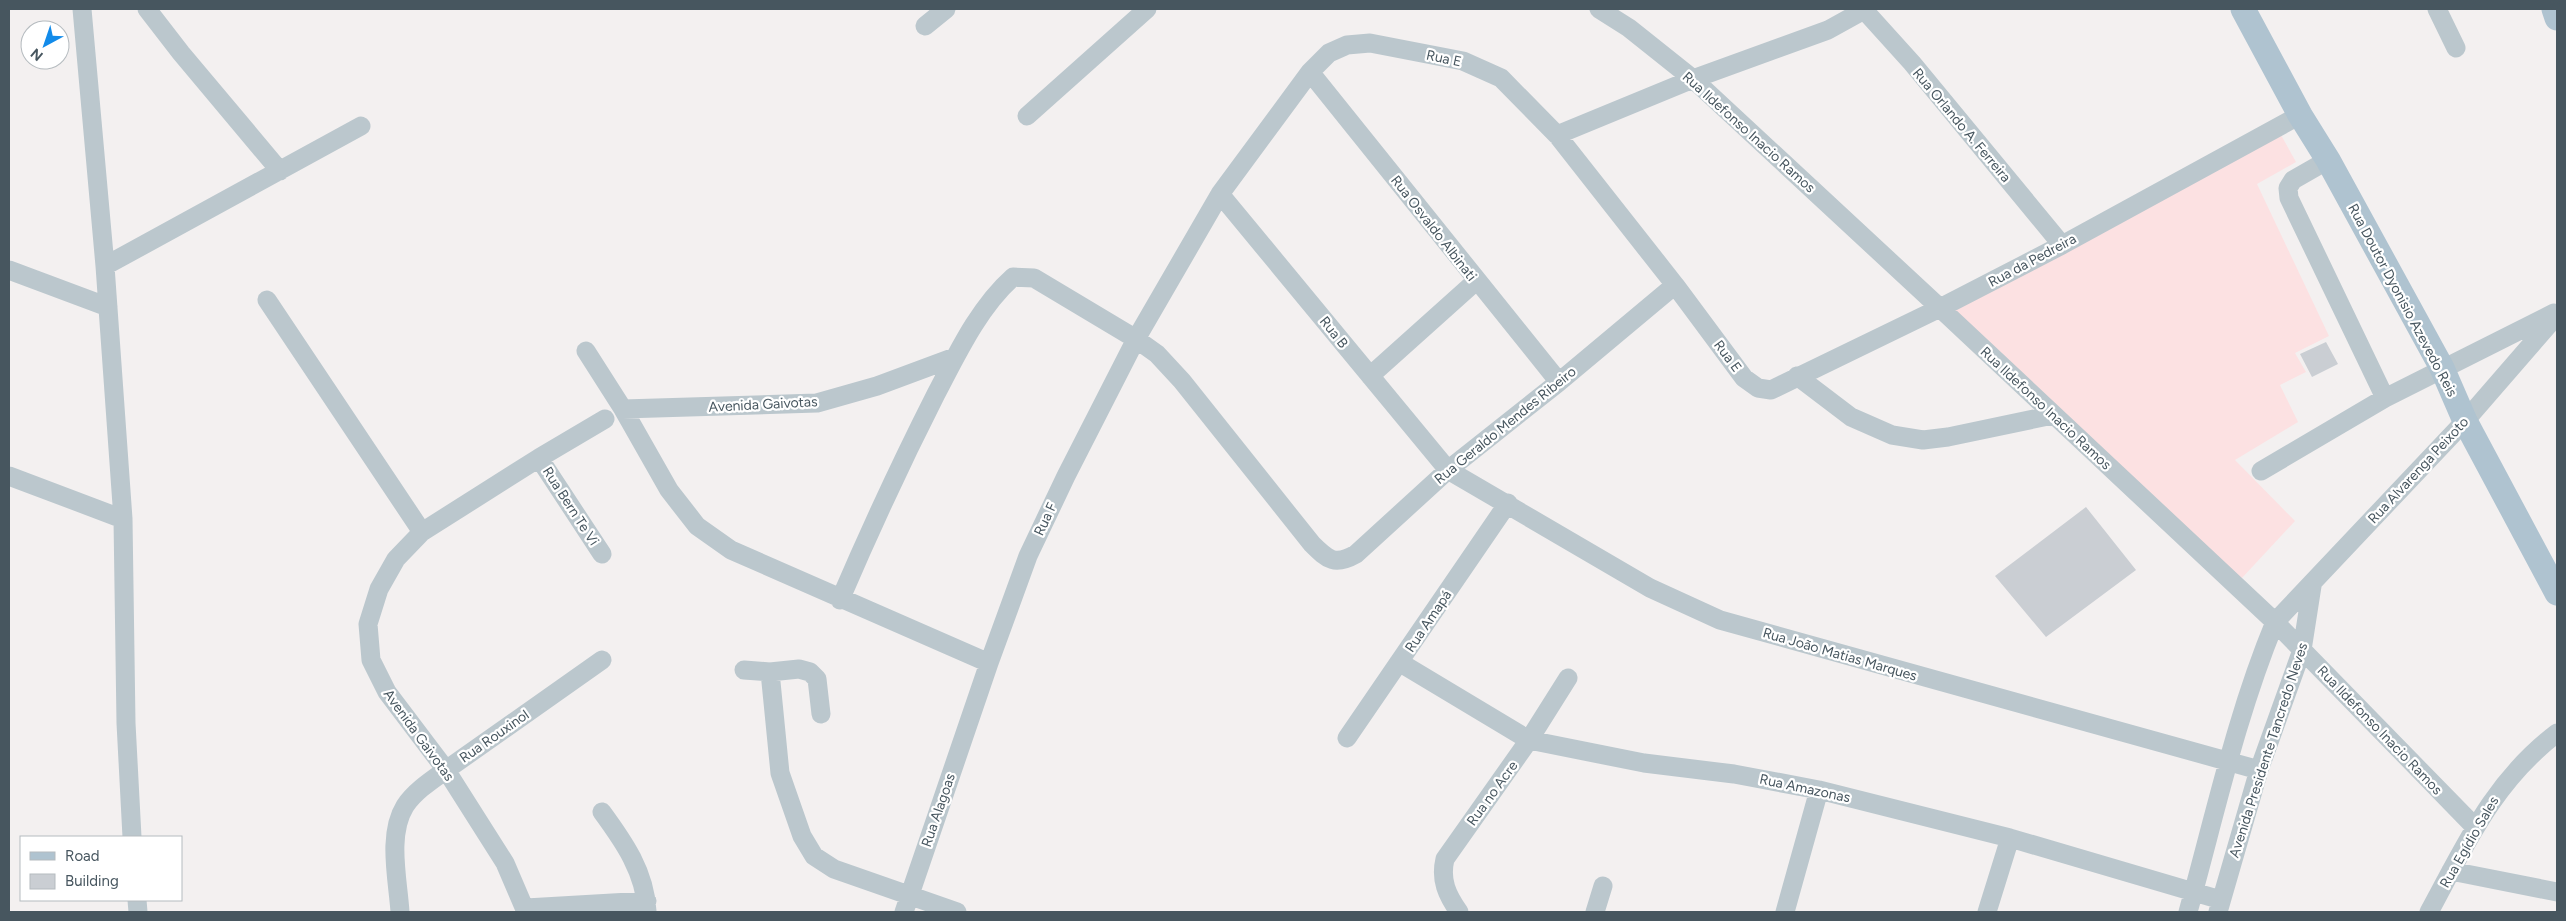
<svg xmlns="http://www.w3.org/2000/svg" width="2566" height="921" viewBox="0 0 2566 921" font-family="Figtree,sans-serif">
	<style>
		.medical { fill: #fce1e2 }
		.building { fill: #caced3 }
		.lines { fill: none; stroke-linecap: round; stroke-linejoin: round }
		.minor { stroke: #bbc7cd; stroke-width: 19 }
		.major { stroke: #afc3d0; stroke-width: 25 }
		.labels { text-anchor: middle; stroke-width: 4.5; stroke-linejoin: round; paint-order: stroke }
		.street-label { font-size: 14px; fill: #47565f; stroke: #fff }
	</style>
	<rect width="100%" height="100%" fill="#f3f0f0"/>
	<path class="medical" d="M2281 135 2296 162 2257 184 2329 336 2295 353 2306 372 2280 385 2298 422 2235 460 2295 521 2241 579 1944 312Z"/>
	<path class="building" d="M2326 342 2338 364 2312 377 2300 354Z
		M2086 507 2136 570 2046 637 1995 576Z"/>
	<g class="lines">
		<path class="minor" d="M82 9 105 266 123 519 126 723 132 837
			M147 9 181 53 280 171
			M1599 9 1629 28 1693 79 1940 308 2275 622 2475 827
			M1859 9 1865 11 1912 63 2062 245
			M2437 9 2456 48
			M925 26 946 9
			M1310 72 1559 382
			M1027 116 1147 9
			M1557 135 1693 79 1828 30 1866 9
			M2328 160 2293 180 2288 188 2289 198 2385 398
			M1220 194 1448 470 1650 588 1720 620 2259 770
			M105 266 361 126
			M9 270 108 307
			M267 300 422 532
			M586 351 623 409 669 490 697 526 731 550 989 663
			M1370 376 1476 281
			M1797 376 1851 417 1892 435 1923 440 1948 437 2053 415
			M623 409 817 403 877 386 955 357
			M539 458 602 554
			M2261 471 2385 398 2554 313
			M9 476 123 519
			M840 600C870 530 902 461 936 394 957 354 979 307 1013 277L1034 278 1136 339 1157 354 1182 381 1312 544C1328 560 1335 566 1356 554L1448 470 1559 382 1675 285
			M1399 662 1529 740 1644 763 1734 774 1819 790 2010 838 2221 900
			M744 670 770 672 799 669 810 672 817 679 821 714
			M770 672 780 773 802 836 814 856 834 869 957 912
			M1347 738 1508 503
			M602 812C624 842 645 872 647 911
			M2451 871 2557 892
			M137 900 138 912
			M526 908 647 901
			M400 912C398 880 387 835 405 806 415 791 432 780 446 770L602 660
			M526 912 505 863 446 770 387 692 371 660 368 624 379 589 396 559 422 532 539 458 605 419
			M904 912 989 663 1028 556 1066 476 1136 339 1220 194 1310 72 1329 53 1347 45 1370 43 1463 61 1501 78 1557 135 1675 285 1744 378 1758 388 1771 390 1940 308 2062 245 2300 115
			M1459 912C1447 895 1440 880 1445 859L1529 740 1568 678
			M1595 912 1603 886
			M1785 912 1819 790
			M1987 912 2010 838
			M2188 912C2215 815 2236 716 2275 622L2465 421 2557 315
			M2218 912 2259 770 2302 650 2312 586
			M2429 912C2466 844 2493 782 2557 733"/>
		<path class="major" d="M2243 9 2300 115 2328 160 2442 368 2465 421 2557 593
			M2554 9 2557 18"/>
	</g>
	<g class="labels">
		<g class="street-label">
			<text transform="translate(1444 58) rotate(12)" y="5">Rua E</text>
			<text transform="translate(1962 125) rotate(50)" y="5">Rua Orlando A. Ferreira</text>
			<text transform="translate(1749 132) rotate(42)" y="5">Rua Ildefonso Inacio Ramos</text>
			<text transform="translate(1434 228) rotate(52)" y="5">Rua Osvaldo Albinati</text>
			<text transform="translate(2032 260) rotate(-28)" y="5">Rua da Pedreira</text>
			<text transform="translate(2403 300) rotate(62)" y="5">Rua Doutor Dyonisio Azevedo Reis</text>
			<text transform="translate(1334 332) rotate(51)" y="5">Rua B</text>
			<text transform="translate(1728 356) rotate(53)" y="5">Rua E</text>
			<text transform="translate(763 404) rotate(-3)" y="5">Avenida Gaivotas</text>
			<text transform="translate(2046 408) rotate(43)" y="5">Rua Ildefonso Inacio Ramos</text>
			<text transform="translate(1505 425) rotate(-39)" y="5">Rua Geraldo Mendes Ribeiro</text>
			<text transform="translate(2418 470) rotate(-47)" y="5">Rua Alvarenga Peixoto</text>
			<text transform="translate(571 506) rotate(57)" y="5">Rua Bern Te Vi</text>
			<text transform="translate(1045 519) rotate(-65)" y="5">Rua F</text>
			<text transform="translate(1428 621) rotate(-56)" y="5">Rua Amapá</text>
			<text transform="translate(1840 654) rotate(16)" y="5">Rua João Matias Marques</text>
			<text transform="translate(2380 730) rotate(46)" y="5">Rua Ildefonso Inacio Ramos</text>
			<text transform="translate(419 735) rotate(54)" y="5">Avenida Gaivotas</text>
			<text transform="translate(494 736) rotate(-35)" y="5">Rua Rouxinol</text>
			<text transform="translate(2268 750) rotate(-72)" y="5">Avenida Presidente Tancredo Neves</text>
			<text transform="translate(1805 788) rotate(12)" y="5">Rua Amazonas</text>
			<text transform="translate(1492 793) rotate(-54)" y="5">Rua no Acre</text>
			<text transform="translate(938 810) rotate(-71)" y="5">Rua Alagoas</text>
			<text transform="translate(2469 842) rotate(-60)" y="5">Rua Egídio Sales</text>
		</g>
	</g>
	<rect width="2566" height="921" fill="none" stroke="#47565f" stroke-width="20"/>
	<rect x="20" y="836" width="162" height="65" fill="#ffffff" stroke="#b5bbbf"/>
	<rect x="30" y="852" width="25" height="8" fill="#afc3d0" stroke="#b5bbbf"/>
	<text x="65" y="861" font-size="15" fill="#47565f">Road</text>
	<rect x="30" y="874" width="25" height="15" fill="#caced3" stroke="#b5bbbf"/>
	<text x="65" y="886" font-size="15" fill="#47565f">Building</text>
	<g transform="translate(45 45) rotate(220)"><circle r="24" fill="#ffffff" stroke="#b5bbbf"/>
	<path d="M0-4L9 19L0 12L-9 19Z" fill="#128bea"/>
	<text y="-8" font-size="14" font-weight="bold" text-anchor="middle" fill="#47565f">N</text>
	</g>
</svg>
